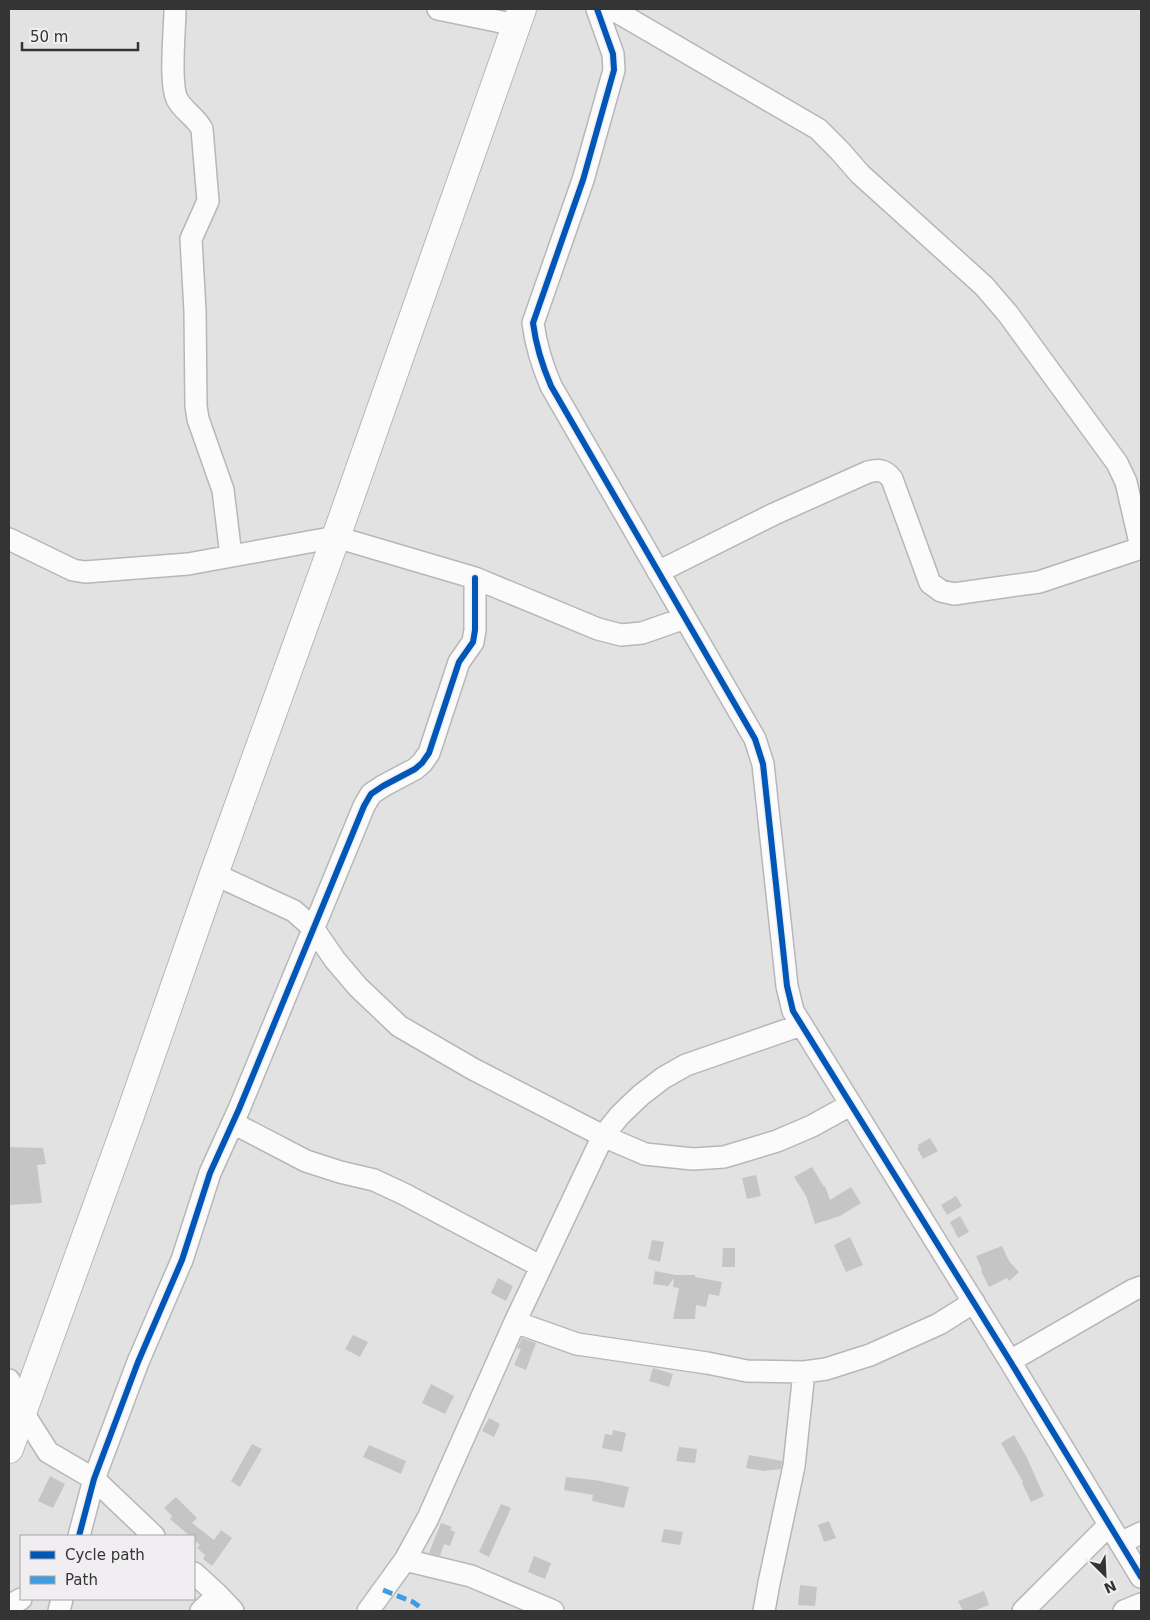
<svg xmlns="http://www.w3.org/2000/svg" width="1150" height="1620" viewBox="0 0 1150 1620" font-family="'DejaVu Sans',sans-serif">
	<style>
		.building { fill: #c6c5c5 }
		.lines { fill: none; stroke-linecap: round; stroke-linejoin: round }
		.minor-casing { stroke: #b8b7b8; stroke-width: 24 }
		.highway-casing { stroke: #b8b7b8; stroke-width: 30 }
		.minor { stroke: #fbfbfb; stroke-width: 21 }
		.highway { stroke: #fbfbfb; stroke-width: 28 }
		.quiet { stroke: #3e9de2; stroke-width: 5; stroke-dasharray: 10 5; stroke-linecap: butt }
		.cycleway-casing { stroke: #f1eef1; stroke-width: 9 }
		.cycleway { stroke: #0057b8; stroke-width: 6 }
	</style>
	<rect width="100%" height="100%" fill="#e3e2e3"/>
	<path class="building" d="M930 1138 938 1151 923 1159 917 1148 919 1147 918 1145Z
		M9 1147 43 1148 46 1164 37 1165 42 1203 9 1205Z
		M812 1167 824 1187 825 1186 830 1200 851 1187 861 1203 840 1216 815 1224 806 1196 794 1177Z
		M756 1175 761 1196 747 1199 742 1178Z
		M956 1196 962 1206 947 1215 941 1205Z
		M960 1216 969 1232 958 1238 950 1222Z
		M850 1237 863 1265 846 1272 834 1245Z
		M652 1240 664 1242 660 1262 648 1259Z
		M1002 1246 1009 1261 1019 1272 1009 1281 1007 1278 989 1287 981 1271 982 1270 976 1256Z
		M723 1248H735V1267H722Z
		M655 1271 676 1275H695V1277L722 1282 719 1296 709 1294 706 1307 696 1305 695 1319H673L679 1288 673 1287 674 1278 668 1286 653 1284Z
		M498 1278 513 1286 506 1301 491 1293Z
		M353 1335 368 1342 360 1357 345 1349Z
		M522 1338 536 1343 526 1370 514 1365 521 1349 517 1348Z
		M653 1368 673 1374 669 1387 649 1381Z
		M431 1384 454 1396 445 1414 422 1403Z
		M489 1418 500 1424 494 1437 482 1431Z
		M613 1430 626 1433 622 1452 602 1448 605 1434 612 1435Z
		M1014 1435 1027 1458 1044 1496 1031 1502 1022 1483 1023 1482 1001 1443Z
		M252 1444 262 1449 240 1487 231 1481Z
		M369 1445 406 1461 401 1474 363 1457Z
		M679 1447 697 1449 695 1463 676 1461Z
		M749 1455 782 1461 781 1469 764 1471 746 1468Z
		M50 1476 65 1484 53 1508 38 1501Z
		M566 1477 595 1480 629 1487 624 1508 592 1501 593 1495 564 1490Z
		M176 1497 197 1518 192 1523 214 1540 221 1530 232 1538 212 1566 203 1559 205 1555 197 1548 200 1545 194 1540V1536H190L170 1519 172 1516 164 1508Z
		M501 1504 511 1508 489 1557 479 1552Z
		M829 1521 836 1538 824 1542 818 1525Z
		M441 1523 452 1527 450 1530 455 1532 450 1546 444 1544 440 1556 429 1553Z
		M664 1529 683 1532 680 1545 661 1542Z
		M534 1556 551 1563 545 1579 528 1572Z
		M800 1585 817 1587 815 1606 798 1605Z
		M984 1591 989 1605 973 1611H963L958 1601Z"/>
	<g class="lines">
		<g class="minor-casing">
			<path id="minor" d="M175 9C175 30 169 82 177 99 183 111 196 117 202 129L208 201 191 239 195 311 196 406 198 419 223 490 231 556
				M438 9 516 25
				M597 9 613 54 614 70 583 180 533 323C536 346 542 365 551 386L755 739 763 764 787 986 793 1011 1010 1361 1141 1577
				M612 9 818 129 840 151 860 174 984 286 1008 314 1117 463 1126 482 1141 547
				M9 539 73 570 85 572 188 564 336 537 475 578 598 629 621 635 642 633 685 618
				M658 572 774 514 868 472C879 469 885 470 892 479L930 583 941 591 954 594 1039 582 1141 548
				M214 874 294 911 313 928 335 960 358 987 399 1026 473 1069 603 1136 645 1154 693 1159 724 1157 777 1141 812 1126 850 1105
				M233 1123 306 1161 340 1172 374 1180 404 1194 540 1266
				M515 1322 577 1344 707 1363 747 1371 804 1372 826 1369 870 1355 939 1324 974 1302
				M1010 1361 1133 1290 1141 1287
				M9 1380 22 1411 48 1452 94 1479 154 1536
				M79 1536 94 1479 138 1362 182 1260 210 1173 239 1109 364 806 371 794 383 786 415 769 422 763 429 753 459 662 473 642 475 630V578
				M1120 1543 1141 1533
				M405 1560 471 1576 553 1611
				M194 1573 218 1595 233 1611
				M9 1606 21 1599
				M59 1611 62 1599
				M201 1611 218 1595
				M368 1611 405 1560 428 1518 515 1322 603 1136 620 1115 641 1095 663 1078 686 1065 801 1025
				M764 1611 769 1583 794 1466 804 1372
				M1023 1611 1109 1525
				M1124 1611 1141 1604"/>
		</g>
		<g class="highway-casing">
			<path id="highway" d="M9 1449 129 1118 214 874 336 537 522 9"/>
		</g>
		<use href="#minor" class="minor"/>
		<use href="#highway" class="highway"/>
		<path class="quiet" d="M383 1590 413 1602 421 1608"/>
		<g class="cycleway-casing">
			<path id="cycleway" d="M597 9 613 54 614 70 583 180 533 323C536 346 542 365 551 386L755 739 763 764 787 986 793 1011 1010 1361 1141 1577
				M79 1536 94 1479 138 1362 182 1260 210 1173 239 1109 364 806 371 794 383 786 415 769 422 763 429 753 459 662 473 642 475 630V578"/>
		</g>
		<use href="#cycleway" class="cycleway"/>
	</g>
	<rect width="1150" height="1620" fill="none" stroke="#353435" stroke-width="20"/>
	<rect x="20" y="1535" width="175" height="65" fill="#f1eef1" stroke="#a6a4a6"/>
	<rect x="30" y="1551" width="25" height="8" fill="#0057b8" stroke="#a6a4a6"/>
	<text x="65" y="1560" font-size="15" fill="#353435">Cycle path</text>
	<rect x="30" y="1576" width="25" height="8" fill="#3e9de2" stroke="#a6a4a6"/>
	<text x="65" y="1585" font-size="15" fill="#353435">Path</text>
	<g transform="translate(1105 1575) rotate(156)" stroke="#f1eef1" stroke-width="4" paint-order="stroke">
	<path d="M0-4L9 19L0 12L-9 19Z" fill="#353435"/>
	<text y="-8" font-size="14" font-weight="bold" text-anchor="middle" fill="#353435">N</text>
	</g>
	<path d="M22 42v8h116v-8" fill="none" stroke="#353435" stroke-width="2.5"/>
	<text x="30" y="42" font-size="15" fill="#353435" stroke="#f1eef1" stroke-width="4" paint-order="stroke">50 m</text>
</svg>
